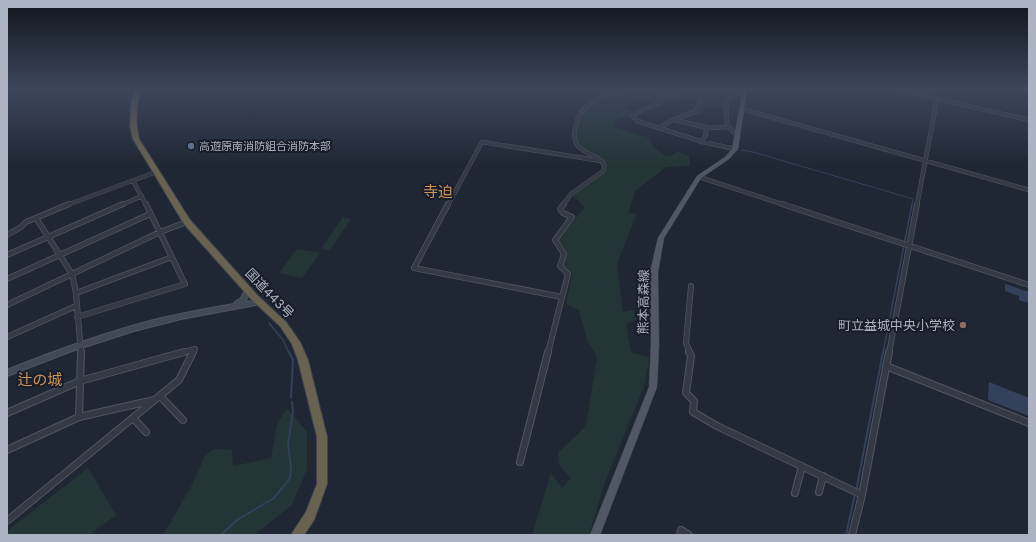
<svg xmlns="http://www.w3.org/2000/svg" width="1036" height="542" viewBox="0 0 1036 542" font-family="Overpass,'Noto Sans JP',sans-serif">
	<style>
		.green { fill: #243537 }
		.water { fill: #33415b }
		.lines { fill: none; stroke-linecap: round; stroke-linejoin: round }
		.stream-far2 { stroke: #33415b; stroke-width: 1 }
		.stream-far1 { stroke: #33415b; stroke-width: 1.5 }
		.stream { stroke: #33415b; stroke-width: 2 }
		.street-far2-casing { stroke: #505663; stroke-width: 4.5 }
		.street-far1-casing { stroke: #505663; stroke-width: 6 }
		.street-casing { stroke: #505663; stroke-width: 8 }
		.secondary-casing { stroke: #505663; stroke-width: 2 }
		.primary-casing { stroke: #3c424e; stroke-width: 1 }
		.highway-casing { stroke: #3d434f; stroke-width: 2 }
		.street-far2 { stroke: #333945; stroke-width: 3.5 }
		.street-far1 { stroke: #333945; stroke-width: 4.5 }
		.street { stroke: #333945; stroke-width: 6 }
		.secondary { fill: #414857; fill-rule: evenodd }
		.primary { fill: #505865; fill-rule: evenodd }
		.highway { fill: #6a6250; fill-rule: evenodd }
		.service-dot { fill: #5c6f8a; stroke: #181e29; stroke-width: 1.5 }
		.education-dot { fill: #8d6e63; stroke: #181e29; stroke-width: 1.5 }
		.labels { text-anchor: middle; stroke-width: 4; stroke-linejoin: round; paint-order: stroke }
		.far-poi-label { font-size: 11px; fill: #acb3c2; stroke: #181e29; text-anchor: start }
		.street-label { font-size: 13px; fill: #acb3c2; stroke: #181e29 }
		.poi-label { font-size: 13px; fill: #acb3c2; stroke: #181e29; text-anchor: end }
		.quarter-label { font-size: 15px; fill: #cd955c; stroke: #181e29 }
	</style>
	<rect width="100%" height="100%" fill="#1f2734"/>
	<path class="green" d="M619 89H729L718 101 724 103V111L714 104 705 106 702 114H695L696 99 686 97 658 107 642 100 625 107 634 112 630 118H620L614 123 617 128 650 138 653 147 666 156 673 155 677 151 689 156 690 166 666 167 635 191 629 212 636 215 617 264 623 312 634 310 636 320 626 324 631 353 649 357 645 384 604 485 589 535H532L551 473 562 488 571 478 559 465 558 453 586 426 597 357 587 340 579 310 566 304 572 274 563 266 566 253 558 240 585 207 572 196 609 167C593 140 565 159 581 110Z
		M343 217 351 219 330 250 321 249Z
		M297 249 320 253 302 278 279 273Z
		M287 408 307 432V469L292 505 254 535H163L192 485 205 456 214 449 232 450 233 466 271 458 277 424Z
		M88 468 116 515 89 535H7V531Z"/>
	<path class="water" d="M1005 284 1029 292V303L1019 300V296L1005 291Z
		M989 382 1029 398V416L988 400Z"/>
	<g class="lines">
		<path class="stream-far2" d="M741 150 753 152 913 199 912 205"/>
		<path class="stream-far1" d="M269 323 283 340 289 353
			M883 353 912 204"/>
		<path class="stream" d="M289 352 293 360 291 398
			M856 491 883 352
			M221 535 237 520 274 498 290 478 291 468 288 444 293 412 292 402
			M846 535 855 494"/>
		<g class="street-far2-casing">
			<path id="street-far2" d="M678 89 662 97 657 104 640 111 633 116 637 121 703 142 735 149
				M895 89 1029 120
				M742 109 1029 190
				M674 120 709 128 727 127
				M661 127 672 120 695 112 700 103
				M737 136 727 125 726 102 730 98 745 90
				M702 142 706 134V128
				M699 177 785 205
				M133 181 146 205
				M67 205 156 172
				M121 205 142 196
				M448 205 482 142 602 161
				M563 205 571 194 603 171 605 166C599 155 586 155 578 146 574 141 574 135 575 129 579 100 604 97 627 89
				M917 205 937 99"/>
		</g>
		<g class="street-far1-casing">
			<path id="street-far1" d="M448 204 414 268 562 297
				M782 204 1029 285
				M36 218 72 274 76 293 81 353
				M7 235 21 227 26 222 69 204
				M7 255 123 204
				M7 279 150 214
				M76 293 172 257
				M7 305 160 232 187 222
				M77 317 185 284 146 204
				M7 337 76 306
				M181 353 195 349
				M193 353 195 349
				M548 353 568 274 560 266 564 254 555 240 572 217 563 213 560 209 564 204
				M690 353 686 343 691 286
				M889 353 917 204"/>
		</g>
		<g class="street-casing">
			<path id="street" d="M689 352 691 356 686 393 694 401 693 412 717 426 862 495
				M886 366 1029 423
				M160 396 183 420
				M7 413 80 381 184 352
				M79 417 81 352
				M133 418 146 432
				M7 450 79 417 154 400
				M520 462 548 352
				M819 492 823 476
				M795 493 802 466
				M7 521 179 380 193 352
				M680 535 681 530 689 535
				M852 535 862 495 889 352"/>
		</g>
		<g class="secondary-casing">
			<path id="secondary" d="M246 288H250L251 290 245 302 259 300H261L262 302 261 304 181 319 134 331 72 351 7 376V370C54 351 101 334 150 321 177 314 206 309 234 304L235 302 241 298Z"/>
		</g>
		<g class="primary-casing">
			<path id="primary" d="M743 89H747L738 149 729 159 701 178 664 238 658 272 659 345 657 387 600 535H590L649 387 651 345 650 272 658 238 697 176 725 157 732 149Z"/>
		</g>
		<g class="highway-casing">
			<path id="highway" d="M135 89H141C136 107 135 121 139 139L190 220 258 296 286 322 300 342 308 360 327 437V484L314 520 304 535H291L306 512 317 484V437L298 360 292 344 280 326 252 300 184 224 153 172 133 139 130 126 131 105Z"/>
		</g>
		<use href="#street-far2" class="street-far2"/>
		<use href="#street-far1" class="street-far1"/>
		<use href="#street" class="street"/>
		<use href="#secondary" class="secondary"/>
		<use href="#primary" class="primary"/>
		<use href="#highway" class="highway"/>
	</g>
	<linearGradient id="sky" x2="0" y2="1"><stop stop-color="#11151d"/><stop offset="0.54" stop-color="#3c475c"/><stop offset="1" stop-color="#3c475c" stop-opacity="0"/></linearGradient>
	<rect width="1036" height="165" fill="url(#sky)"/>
	<circle class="service-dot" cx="191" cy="146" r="4"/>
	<circle class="education-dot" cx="963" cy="325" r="4"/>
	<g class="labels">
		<g class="far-poi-label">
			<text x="199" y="150">高遊原南消防組合消防本部</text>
		</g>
		<g class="street-label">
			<text transform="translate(270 293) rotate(46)" y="5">国道443号</text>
			<text transform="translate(643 302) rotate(-89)" y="5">熊本高森線</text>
		</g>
		<g class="poi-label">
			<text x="955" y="330">町立益城中央小学校</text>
		</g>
		<g class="quarter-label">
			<text x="438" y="197">寺迫</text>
			<text x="40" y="385">辻の城</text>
		</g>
	</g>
	<rect width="1036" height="542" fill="none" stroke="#acb3c2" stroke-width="16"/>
</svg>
